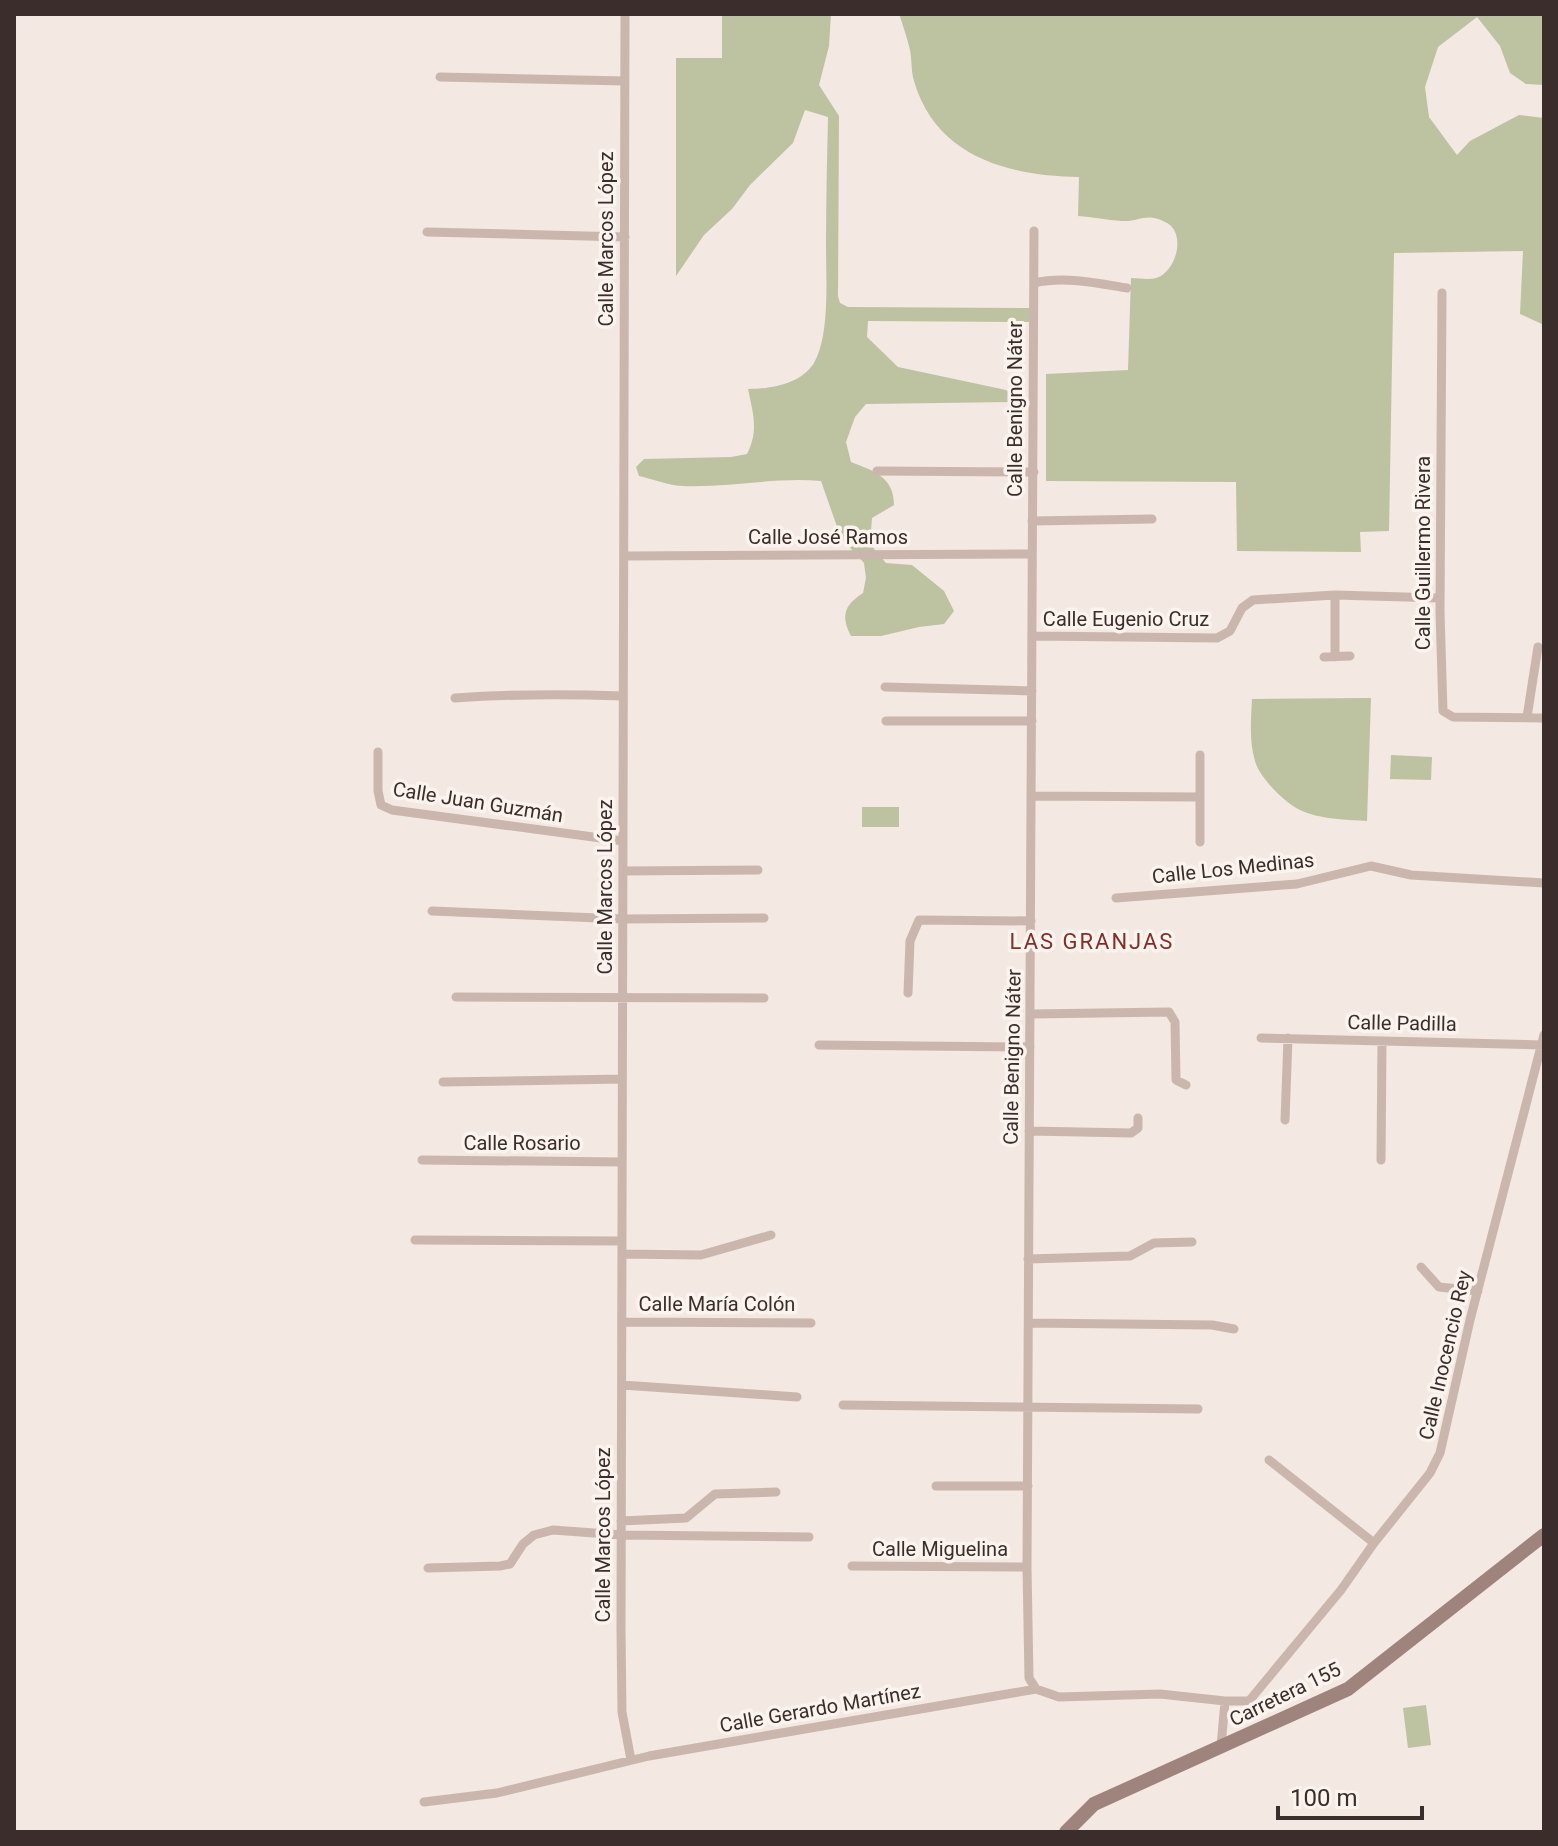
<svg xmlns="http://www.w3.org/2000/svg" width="1558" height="1846" viewBox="0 0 1558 1846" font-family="Roboto,sans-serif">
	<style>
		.green { fill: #bdc2a1 }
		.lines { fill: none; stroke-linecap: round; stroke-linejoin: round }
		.street { stroke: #cbb6ad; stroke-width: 9 }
		.secondary { stroke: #9f847e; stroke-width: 14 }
		.labels { text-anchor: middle; stroke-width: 7; stroke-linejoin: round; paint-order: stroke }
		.street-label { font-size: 20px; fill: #3a2d2c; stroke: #faf3ee }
		.neighbourhood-label { font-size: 22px; letter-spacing: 2px; fill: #862d27; stroke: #faf3ee }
	</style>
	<rect width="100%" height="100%" fill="#f3e8e2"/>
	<path class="green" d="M722 14H831L829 46 819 85 839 116 838 296 840 303 848 307 1030 308 1029 322 868 321 867 337 898 367 1006 390 1019 399 1012 402 866 404 855 417 846 442 851 462C874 471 894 477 894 505L872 518 870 544 886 563 912 565 944 591 954 611 944 624 919 627 881 636H851C840 615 845 605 863 593L866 578 864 563 841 538 821 481C774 477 728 488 682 486 667 485 653 479 639 476L636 467 644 459 731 457 747 454C759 431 753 413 748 389 770 389 801 384 814 363 830 335 826 280 826 247 826 204 827 161 828 117L805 110 793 143 750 185 732 209 704 235 676 276V58H722Z
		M899 14H1544V85L1526 84 1510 73 1500 46 1477 17 1438 47 1425 87 1429 117 1457 155 1470 141 1519 115 1544 118V325L1520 314 1523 251 1394 253 1389 531 1360 532 1361 552 1237 551 1236 482 1046 481V374L1128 370 1131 278C1138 278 1149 280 1156 278 1177 272 1187 231 1165 222 1145 212 1140 222 1122 221 1107 220 1092 217 1078 216L1079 177C1009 176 936 157 914 81 911 71 912 60 910 50 907 38 903 25 899 14Z
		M1371 698 1367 821C1348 820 1318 819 1300 810 1285 803 1259 777 1255 761 1249 741 1251 720 1252 699Z
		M1391 755 1432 757 1431 780 1390 779Z
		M862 807H899V827H862Z
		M1426 1705 1431 1745 1408 1748 1403 1708Z"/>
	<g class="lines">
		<path class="street" d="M625 14 621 1630 622 1712 631 1760
			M440 77 625 81
			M1034 231 1027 1567 1029 1678 1036 1689
			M427 232 625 237
			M1034 283C1065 276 1096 283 1127 288
			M1442 293 1440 612 1443 711 1453 717 1544 718
			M877 471 1034 472
			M1032 521 1152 519
			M624 556 1032 554
			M1335 595V657
			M1033 636 1217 638 1230 631 1242 608 1253 600 1335 595 1440 598
			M1324 657 1350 656
			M885 687 1032 691
			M455 698C511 694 567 694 623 696
			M1527 717 1538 647
			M886 721H1032
			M378 752V791L381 805 392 810 623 841
			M1200 755V842
			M1031 796 1199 797
			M623 871 758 870
			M1116 898 1297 884 1371 866 1411 875 1544 883
			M432 911 623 919 764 918
			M908 993 910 941 919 920 1031 921
			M456 997 764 998
			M1031 1014 1169 1012 1175 1022 1176 1080 1186 1085
			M1261 1038 1542 1045
			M819 1045 1030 1047
			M443 1082 622 1079
			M1285 1120 1288 1038
			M1029 1131 1131 1133 1138 1128V1118
			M422 1160 622 1162
			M1381 1160 1382 1041
			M415 1240 622 1241
			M622 1254 701 1255 771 1235
			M1028 1259 1130 1256 1154 1243 1192 1242
			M1421 1267 1439 1287 1478 1291
			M622 1322 811 1323
			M1029 1323 1212 1325 1234 1329
			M622 1385 797 1397
			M843 1405 1198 1409
			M1269 1460 1374 1543
			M936 1486H1028
			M621 1521 686 1518 715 1494 776 1492
			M852 1566 1027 1567
			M428 1568 500 1566 510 1564 523 1544 534 1535 553 1530 621 1535 809 1537
			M1221 1747 1225 1701
			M424 1802 497 1793 649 1756 1036 1689 1059 1697 1160 1694 1225 1701H1249L1341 1590 1374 1543 1430 1473 1440 1453 1470 1320 1544 1035"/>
		<path class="secondary" d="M1066 1832 1094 1804 1348 1689 1544 1535"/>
	</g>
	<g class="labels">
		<g class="street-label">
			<text transform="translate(606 239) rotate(-90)" y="7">Calle Marcos López</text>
			<text transform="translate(1015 409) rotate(-90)" y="7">Calle Benigno Náter</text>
			<text x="828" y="544">Calle José Ramos</text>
			<text transform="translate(1423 553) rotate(-90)" y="7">Calle Guillermo Rivera</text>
			<text x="1126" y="626">Calle Eugenio Cruz</text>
			<text transform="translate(478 802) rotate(9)" y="7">Calle Juan Guzmán</text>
			<text transform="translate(1233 868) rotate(-6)" y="7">Calle Los Medinas</text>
			<text transform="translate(605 887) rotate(-90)" y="7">Calle Marcos López</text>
			<text transform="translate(1402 1023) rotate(1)" y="7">Calle Padilla</text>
			<text transform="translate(1012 1057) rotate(-89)" y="7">Calle Benigno Náter</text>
			<text x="522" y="1150">Calle Rosario</text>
			<text x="717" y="1311">Calle María Colón</text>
			<text transform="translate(1445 1355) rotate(-77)" y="7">Calle Inocencio Rey</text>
			<text transform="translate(603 1535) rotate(-90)" y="7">Calle Marcos López</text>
			<text x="940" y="1556">Calle Miguelina</text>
			<text transform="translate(1285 1694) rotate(-26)" y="7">Carretera 155</text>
			<text transform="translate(820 1708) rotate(-10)" y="7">Calle Gerardo Martínez</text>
		</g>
		<g class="neighbourhood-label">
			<text x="1092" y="949">LAS GRANJAS</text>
		</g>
	</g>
	<rect width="1558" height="1846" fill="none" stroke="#3a2d2c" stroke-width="32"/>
	<path d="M1278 1806v12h144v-12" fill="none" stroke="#3a2d2c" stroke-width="4"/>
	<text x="1290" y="1806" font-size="24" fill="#3a2d2c" stroke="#faf3ee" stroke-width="6" paint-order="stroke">100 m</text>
</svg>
